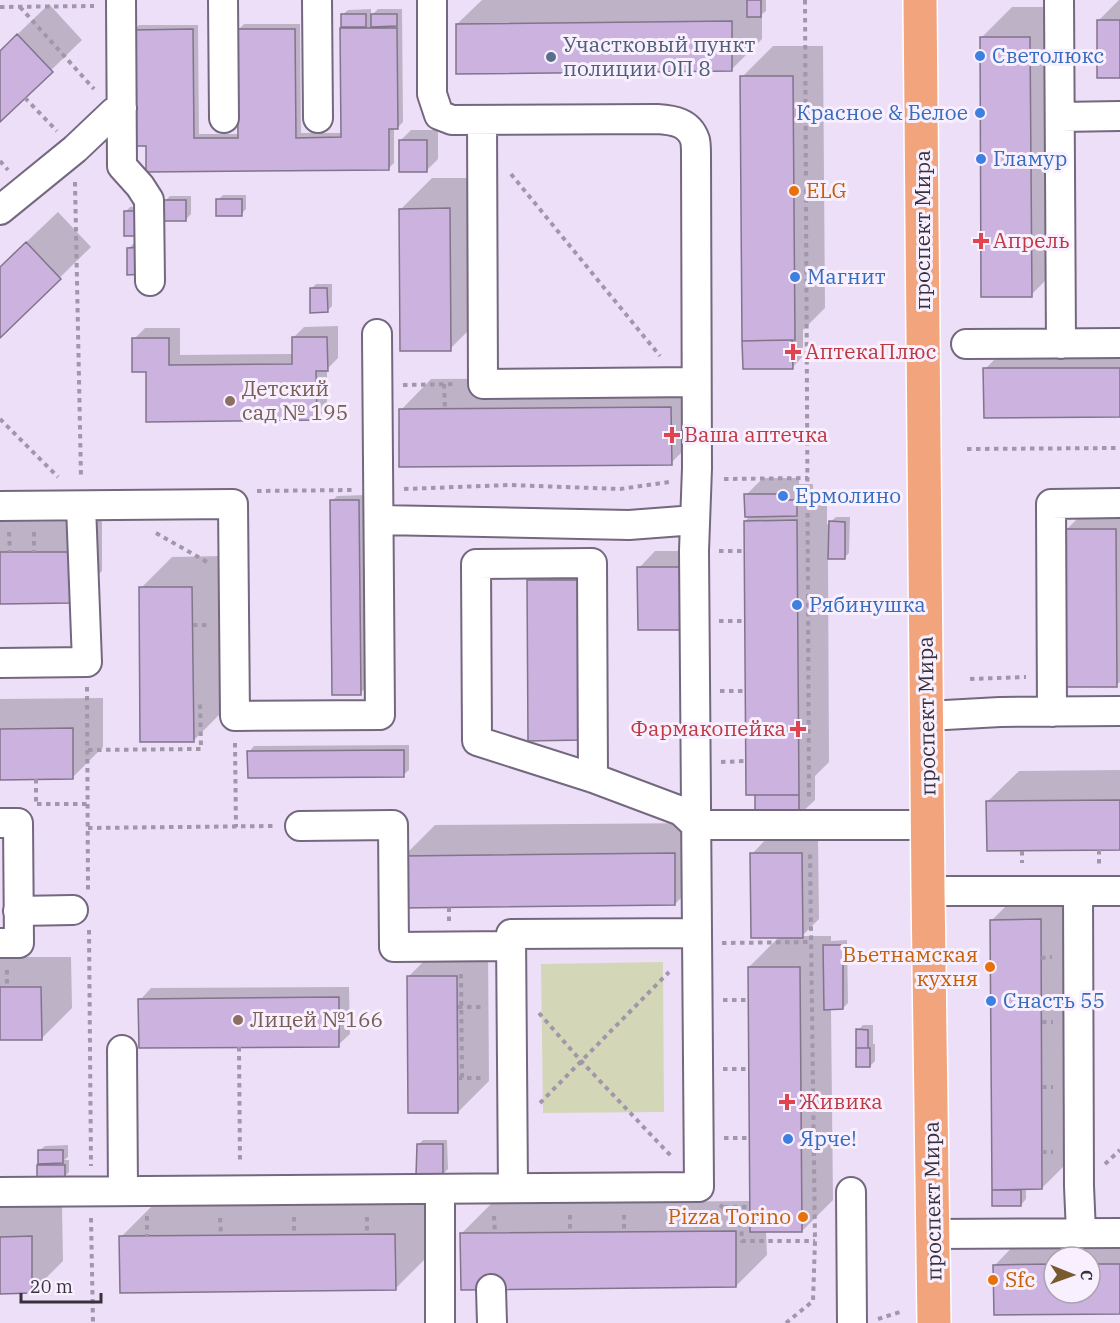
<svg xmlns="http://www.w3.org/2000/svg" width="1120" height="1323" viewBox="0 0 1120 1323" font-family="'IBM Plex Serif',serif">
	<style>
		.green { fill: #d3d7b8 }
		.shadow { fill: #0003; fill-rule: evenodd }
		.building { fill: #ccb2df; stroke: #81748b; stroke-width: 1.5 }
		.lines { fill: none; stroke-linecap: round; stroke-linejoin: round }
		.minor-casing { stroke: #74687e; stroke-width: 32 }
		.major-casing { stroke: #fff; stroke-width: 36 }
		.path { stroke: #a296aa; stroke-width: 4; stroke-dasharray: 4.5 4.5; stroke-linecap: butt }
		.minor { stroke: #fff; stroke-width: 28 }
		.major { stroke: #f2a47d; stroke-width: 33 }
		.shop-dot { fill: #3f7fe0; stroke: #f8efff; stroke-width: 2 }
		.service-dot { fill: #5c6f8a; stroke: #f8efff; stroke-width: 2 }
		.food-dot { fill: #e8710a; stroke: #f8efff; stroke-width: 2 }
		.health-dot { fill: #e0444e; stroke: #f8efff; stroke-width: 2 }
		.education-dot { fill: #8d6e63; stroke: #f8efff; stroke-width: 2 }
		.labels { text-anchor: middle; stroke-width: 6; stroke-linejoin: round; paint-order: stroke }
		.service-label { font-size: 21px; fill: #4e5e75; stroke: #f8efff; text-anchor: start }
		.shop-label { font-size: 21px; fill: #366cbe; stroke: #f8efff; text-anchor: start }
		.food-label { font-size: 21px; fill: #c56008; stroke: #f8efff; text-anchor: start }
		.street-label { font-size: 21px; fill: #37313b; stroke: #f8efff }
		.health-label { font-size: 21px; fill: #be3a42; stroke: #f8efff; text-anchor: start }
		.education-label { font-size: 21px; fill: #785e54; stroke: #f8efff; text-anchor: start }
	</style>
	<rect width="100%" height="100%" fill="#eedff9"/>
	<path class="green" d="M663 962 664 1112 543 1113 541 964Z"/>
	<path class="shadow" d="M482 0H766V11L762 14V39L731 70 457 24Z
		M1119 0H1120V76L1099 20Z
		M49 4 82 40 0 120V51Z
		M1012 7H1061L1062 264 1031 295 981 38Z
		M371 9V16L378 9H402L403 122 398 127H394V163L389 168 147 144 134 30 139 25H198L199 134H239L238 30 244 24H300L301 133H343L342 15 348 10Z
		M773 46H823L825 308 803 330V356L792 368 742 77Z
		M411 130H438V159L427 170 400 141Z
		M432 178H480L481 318 450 349 401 209Z
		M223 195H246V209L241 214 218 200Z
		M170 196H191V214L186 219 165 201Z
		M146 206V229L125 212 130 207Z
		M58 212 91 247 0 336V267Z
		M134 243H151L146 273 129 248Z
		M316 284H332V306L327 311 311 289Z
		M338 326V358L327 369V408L316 419 147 371 134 339 145 328H180V355L293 354V338L304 327Z
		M1120 337V416L985 369 1016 338Z
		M702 377V432L671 463 401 410 431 379Z
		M763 478H799V484H813V490H827V525L836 517H850L849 553 844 558H828L829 762 815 776V800L798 816 745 521 751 515 746 495Z
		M364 495 366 688 360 693 332 501 337 496Z
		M1077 519H1120V682L1116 685 1066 530Z
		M102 521V571L71 602H0V522Z
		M655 551H702L639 629V568Z
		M223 556 224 710 193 741 141 588 172 557Z
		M545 564H596L598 722 528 581Z
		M103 698V747L72 778H0V699Z
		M409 745V770L403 775 249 752 254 746Z
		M1120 770V849L988 801 1019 771Z
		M705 823 706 873 675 904 404 856 435 825Z
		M768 837H818L819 919 802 936H831V941L847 940 848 1003 843 1008H831L833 1200 802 1231H766L767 1255 736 1286 461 1234 492 1203 751 1201 749 967 780 936 752 854Z
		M1023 889H1071L1073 1157 1042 1188H1026V1199L1021 1205 993 1191 996 1188 992 920Z
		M488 945 489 1081 458 1112 408 977 439 946Z
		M0 957H71L72 1008 41 1039H0Z
		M349 987 350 1034 338 1045 140 1000 151 988Z
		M863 1025H873V1044H875V1061L870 1066 858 1030Z
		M423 1140H447L448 1169 443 1174 418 1145Z
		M68 1145V1157L64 1160H69V1172L64 1177 38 1165 40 1164 39 1151 45 1146Z
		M426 1203V1258L395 1289 121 1237 152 1206Z
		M62 1206 63 1261 32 1292H0V1207Z
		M1025 1234H1120V1312L995 1313V1265ZM1054 1257H1090V1293H1054Z"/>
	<path class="building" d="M747 0H761V17H747Z
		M341 14H366V27H341Z
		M371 14H397V26L371 27Z
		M1097 20H1120V78H1097Z
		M732 21V71L456 74V24Z
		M340 28H397L398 129H389V170L146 172V146H133L132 30 193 29 194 138H238L237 29H295L296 138 341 137Z
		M17 34 53 72 0 122V51Z
		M980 37H1030L1032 297H981Z
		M740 76H793L795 340 742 341Z
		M399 140H427V172H399Z
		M216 199H242V216H216Z
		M163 200H186V221H164Z
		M450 208 451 351H400L399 209Z
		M124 211H142V236H124Z
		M26 242 61 279 0 338V267Z
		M146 247V274L127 275V248Z
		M310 288H327L328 312 310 313Z
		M292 337H327L328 371H316L317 420 146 422V372H132V338H169V365L292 364Z
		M792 340 793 369H743L742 341Z
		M983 368H1120V417L984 418Z
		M671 407 672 465 399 467V409Z
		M744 494H783V500H797V516L745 517Z
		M330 500H359L361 695H332Z
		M797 520 799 795H746L744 521Z
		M829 521 845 522V559H828Z
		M1065 529H1116L1117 687H1066Z
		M0 552H71L72 603 0 604Z
		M637 567H686V630H638Z
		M527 580H580L581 740 528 741Z
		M139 587H192L194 742H140Z
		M73 728V779L0 780V729Z
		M404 750V777L248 778 247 751Z
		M755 795H799V818H755Z
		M1120 800V850L987 851 986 801Z
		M675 853V905L403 908V856Z
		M750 853H802L803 938H751Z
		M1041 919 1042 1189 992 1190 990 920Z
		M823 945H843V1009L824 1010Z
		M748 967H800L802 1232H750Z
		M407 976H457L458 1113H408Z
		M0 987H41L42 1040H0Z
		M339 997V1047L139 1048 138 999Z
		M856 1029 868 1030V1048H856Z
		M856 1048H870V1067H856Z
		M417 1144H443V1176H416Z
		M38 1150H63V1163L38 1164Z
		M37 1165H65V1178H37Z
		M992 1190H1021V1206H992Z
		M736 1231V1287L461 1290 460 1233Z
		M395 1234 396 1290 120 1293 119 1236Z
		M32 1236V1293L0 1294V1237Z
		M1054 1264V1293H1090V1264H1120V1314L994 1315 993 1265Z"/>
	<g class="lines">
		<g class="minor-casing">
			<path id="minor" d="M121 0 122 166 140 186 149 200 150 281
				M223 0 224 118
				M317 0 318 118
				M1059 0 1061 344
				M1060 117 1120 116
				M482 120 483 384 696 382
				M0 210 75 149 114 112 122 108
				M966 344 1120 343
				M0 506 233 504 235 716 380 715 377 334
				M379 520 629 525 695 520
				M0 663 87 662 81 506
				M1052 712 1051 504 1120 503
				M927 716 1000 712 1120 711
				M593 778 592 563 476 564 477 741 593 778 681 811 696 825H928
				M0 823H18L19 943H0
				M300 826 393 825 394 947 511 946
				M928 891H1120
				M1078 891 1079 1186 1081 1233
				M18 911 73 910
				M122 1050 123 1191
				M513 1188 511 934 697 933
				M440 1189V1323
				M0 1192 699 1187 694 551 697 468 696 155C696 151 696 144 695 140 689 122 673 120 657 119L452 120 439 115 432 94V0
				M851 1192 852 1323
				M933 1234 1120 1233
				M491 1289 492 1323"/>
		</g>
		<g class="major-casing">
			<path id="major" d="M920 0 928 891 934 1323"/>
		</g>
		<path class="path" d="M805 0 809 797
			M0 7 94 6
			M20 7 94 89
			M25 98 57 131
			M0 161 8 170
			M511 174 660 356
			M75 182 81 478
			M444 384 445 409
			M403 385 456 384
			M0 419 58 477
			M967 449 1120 448
			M724 479 808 478
			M404 489 509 485 620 489 669 482
			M257 491 352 490
			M9 532 10 552
			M34 532V552
			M156 533 207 562
			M719 551H744
			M719 621H744
			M193 625H207
			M970 679 1026 677
			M87 687 88 890
			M720 691H745
			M235 743 236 827
			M88 750 201 749 200 700
			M721 762 746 761
			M36 779V803
			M37 804H88
			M88 828 273 826
			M1099 850V864
			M1022 851V863
			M449 921V907
			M89 930 91 1166
			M722 943 811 942
			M1041 958 1052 957
			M7 970V987
			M461 974 462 1078
			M723 1000H748
			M458 1007H484
			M539 1013 581 1061 672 1157
			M1042 1022H1053
			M239 1047 240 1164
			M723 1069H748
			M458 1078H484
			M1042 1087H1053
			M540 1103 669 972
			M724 1138H749
			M1042 1152H1053
			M1105 1164 1120 1150
			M720 1205 741 1223 742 1241H815
			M724 1207H750
			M696 1214V1231
			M570 1215V1232
			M624 1215V1232
			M147 1216V1236
			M494 1216 495 1233
			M294 1217V1235
			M367 1217V1234
			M91 1218 93 1323
			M220 1218 221 1235
			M878 1319 900 1312
			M786 1323 813 1301 815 1241 810 853"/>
		<use href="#minor" class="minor"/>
		<use href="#major" class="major"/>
	</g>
	<g class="shop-dot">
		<circle cx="980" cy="56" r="6"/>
		<circle cx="980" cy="113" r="6"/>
		<circle cx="981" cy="159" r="6"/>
		<circle cx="795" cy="277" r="6"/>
		<circle cx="783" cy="496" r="6"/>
		<circle cx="797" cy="605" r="6"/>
		<circle cx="991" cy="1001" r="6"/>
		<circle cx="788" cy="1139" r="6"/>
	</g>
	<circle class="service-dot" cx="551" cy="57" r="6"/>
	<g class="food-dot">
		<circle cx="794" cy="191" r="6"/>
		<circle cx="990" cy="967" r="6"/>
		<circle cx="803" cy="1217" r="6"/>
		<circle cx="993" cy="1280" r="6"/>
	</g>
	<g class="health-dot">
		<path d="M978 232h6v6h6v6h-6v6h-6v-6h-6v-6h6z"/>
		<path d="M790 343h6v6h6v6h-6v6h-6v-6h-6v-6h6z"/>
		<path d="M669 426h6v6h6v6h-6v6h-6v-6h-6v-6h6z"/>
		<path d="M795 720h6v6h6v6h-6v6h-6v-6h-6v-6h6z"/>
		<path d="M784 1093h6v6h6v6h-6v6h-6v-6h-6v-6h6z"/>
	</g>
	<g class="education-dot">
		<circle cx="230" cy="401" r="6"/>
		<circle cx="238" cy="1020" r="6"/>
	</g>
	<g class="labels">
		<g class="service-label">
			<text x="563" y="52">Участковый пункт<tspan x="563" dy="24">полиции ОП 8</tspan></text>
		</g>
		<g class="shop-label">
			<text x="992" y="63">Светолюкс</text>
			<text x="968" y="120" text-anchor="end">Красное &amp; Белое</text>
			<text x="993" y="166">Гламур</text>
			<text x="807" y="284">Магнит</text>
			<text x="795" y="503">Ермолино</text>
			<text x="809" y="612">Рябинушка</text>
			<text x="1003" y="1008">Снасть 55</text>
			<text x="800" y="1146">Ярче!</text>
		</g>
		<g class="food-label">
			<text x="806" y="198">ELG</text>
			<text x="978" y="962" text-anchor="end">Вьетнамская<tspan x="978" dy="24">кухня</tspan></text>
			<text x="791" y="1224" text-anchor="end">Pizza Torino</text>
			<text x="1005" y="1287">Sfc</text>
		</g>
		<g class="street-label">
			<text transform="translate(923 230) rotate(-90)" y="7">проспект Мира</text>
			<text transform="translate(927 716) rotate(-91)" y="7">проспект Мира</text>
			<text transform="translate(933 1201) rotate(-91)" y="7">проспект Мира</text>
		</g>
		<g class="health-label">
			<text x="993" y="248">Апрель</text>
			<text x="805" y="359">АптекаПлюс</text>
			<text x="684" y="442">Ваша аптечка</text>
			<text x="786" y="736" text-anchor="end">Фармакопейка</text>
			<text x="799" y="1109">Живика</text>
		</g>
		<g class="education-label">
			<text x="242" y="396">Детский<tspan x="242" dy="24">сад № 195</tspan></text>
			<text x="250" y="1027">Лицей №166</text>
		</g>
	</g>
	<g transform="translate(1072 1275) rotate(91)"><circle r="28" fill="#f8efff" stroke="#aba3b1" stroke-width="1.5"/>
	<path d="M0-4.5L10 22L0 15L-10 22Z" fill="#795a2f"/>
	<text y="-9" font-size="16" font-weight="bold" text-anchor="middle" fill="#37313b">С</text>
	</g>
	<path d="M21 1293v9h80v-9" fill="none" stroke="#37313b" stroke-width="3"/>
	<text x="30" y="1293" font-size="18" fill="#37313b" stroke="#f8efff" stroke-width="4.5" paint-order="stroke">20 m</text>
</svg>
